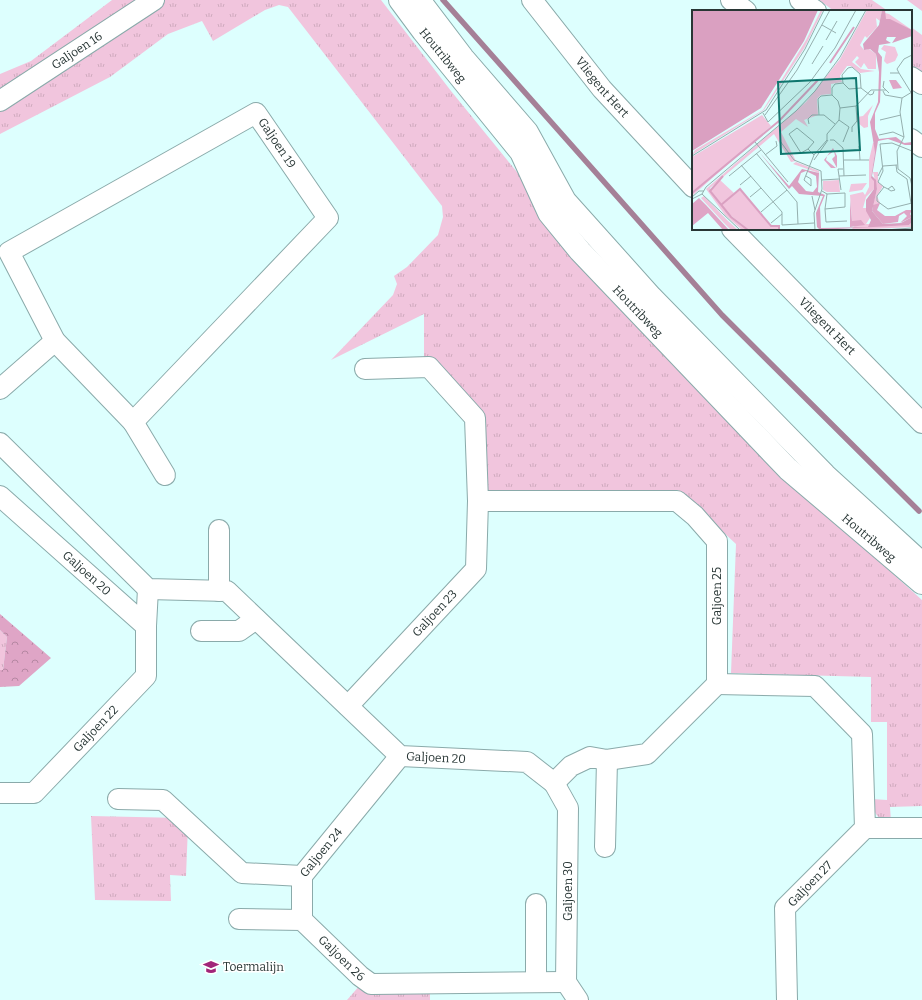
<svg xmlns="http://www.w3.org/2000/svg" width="922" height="1000" viewBox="0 0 922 1000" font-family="Bitter,serif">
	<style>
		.grass { fill: url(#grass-tufts) }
		.forest { fill: url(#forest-crowns) }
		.green { fill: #f1c5dd }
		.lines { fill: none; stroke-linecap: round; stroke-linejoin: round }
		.stream { stroke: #a58097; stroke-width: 5.5 }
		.minor-casing { stroke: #8aaaaa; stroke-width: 22 }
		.major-casing { stroke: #8aaaaa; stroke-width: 24 }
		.minor { stroke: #fff; stroke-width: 20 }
		.major { stroke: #fff; stroke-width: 22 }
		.labels { text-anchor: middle; stroke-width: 3; stroke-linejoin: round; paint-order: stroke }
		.street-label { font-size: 12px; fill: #283635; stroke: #fff }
		.poi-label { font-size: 12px; fill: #283635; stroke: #fff; text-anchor: start }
		.inset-river { fill: none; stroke: #daa0c1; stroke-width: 2 }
		.inset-road { fill: none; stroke: #95afae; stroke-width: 1 }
		.view { fill: #0f766e; fill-opacity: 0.15; stroke: #0f766e; stroke-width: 2 }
		.inset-edge { fill: none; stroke: #283635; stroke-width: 2 }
	</style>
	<defs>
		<pattern id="grass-tufts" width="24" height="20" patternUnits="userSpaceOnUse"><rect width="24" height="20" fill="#f1c5dd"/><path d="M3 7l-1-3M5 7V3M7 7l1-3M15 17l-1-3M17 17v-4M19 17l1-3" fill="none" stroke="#cfaabe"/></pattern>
		<pattern id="forest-crowns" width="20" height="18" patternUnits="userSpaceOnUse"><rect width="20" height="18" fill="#dfa5c6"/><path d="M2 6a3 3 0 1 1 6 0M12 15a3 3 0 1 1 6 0" fill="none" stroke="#b587a2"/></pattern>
	</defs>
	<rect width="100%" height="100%" fill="#ddfffe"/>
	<path class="grass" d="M112 0H381L451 91 657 344 770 463 922 600V806L890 807 891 821C877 822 873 811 872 799L887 800V722H871V677L731 673 736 544 678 490 482 495 483 417 424 362V314L331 360 393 295 397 284 394 276 407 267 438 235 443 217 442 206 288 7 279 5 265 10 213 41 202 21 168 34 110 77 0 134V74L31 61Z
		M819 0H872L888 11H834Z
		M911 27 922 35V73L911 65Z
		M0 630 7 637 3 670H0Z
		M91 816 181 818 188 826 186 876 170 875 171 901 95 900Z
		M361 984 430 989V1000H347Z"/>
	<path class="forest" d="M0 614 51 658 19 686 0 687V670H3L7 637 0 630Z"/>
	<path class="green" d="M907 0H922V11Z"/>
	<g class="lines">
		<path class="stream" d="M443 0 722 315 919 511"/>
		<g class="minor-casing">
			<g id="minor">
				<path id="s1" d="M532 0 602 89 693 187"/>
				<path d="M731 0 746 11"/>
				<path d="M800 0 816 11"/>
				<path d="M911 77 922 84"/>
				<path id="s2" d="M0 101 154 0"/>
				<path d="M256 113 328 218 133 422 55 341 9 252Z"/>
				<path d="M911 139 922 147"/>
				<path id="s3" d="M732 229 922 423"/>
				<path d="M0 389 55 341"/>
				<path d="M133 422 165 475"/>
				<path id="s4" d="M0 443 148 589 227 591 400 756 527 762 554 783 571 766 590 757 607 760 647 754 717 684V541L695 516 677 501H478"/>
				<path id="s5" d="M0 496 146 626 148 589"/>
				<path d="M219 591V530"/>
				<path d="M201 631H239L256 619"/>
				<path d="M717 684 815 686 862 734 865 828 785 908 787 1000"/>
				<path id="s6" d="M348 706 476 569 478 501 475 418 429 367 365 369"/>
				<path d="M554 783 568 808 566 982 578 1000"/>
				<path id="s7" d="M0 793H34L146 676V626"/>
				<path id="s8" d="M118 799 163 800 242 873 302 876 400 756"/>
				<path d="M865 828H922"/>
				<path d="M605 847 607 760"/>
				<path d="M302 876V920"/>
				<path id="s9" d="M239 919 302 920 360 976 371 984 566 982"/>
				<path d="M536 982V904"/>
			</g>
		</g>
		<g class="major-casing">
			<g id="major">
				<path id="s10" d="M400 0 423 31 521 152 549 213 580 251 788 469 922 583"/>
				<path d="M419 0 463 58 527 132 565 201 651 297 825 475 917 559"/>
			</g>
		</g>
		<use href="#minor" class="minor"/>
		<use href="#major" class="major"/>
	</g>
	<defs>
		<g id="school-bare" transform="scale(1.2)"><path d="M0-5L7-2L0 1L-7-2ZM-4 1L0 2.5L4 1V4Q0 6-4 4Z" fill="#a12579" stroke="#fff" stroke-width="2.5" paint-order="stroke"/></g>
	</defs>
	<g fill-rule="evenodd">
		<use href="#school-bare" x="211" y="967"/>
	</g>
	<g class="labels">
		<g class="street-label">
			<text dy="4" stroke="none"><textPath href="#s2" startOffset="92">Galjoen 16</textPath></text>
			<text dy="4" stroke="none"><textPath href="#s10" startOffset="70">Houtribweg</textPath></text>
			<text dy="4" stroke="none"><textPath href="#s1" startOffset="112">Vliegent Hert</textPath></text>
			<text transform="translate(277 143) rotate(56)" y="4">Galjoen 19</text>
			<text dy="4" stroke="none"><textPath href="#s10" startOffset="394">Houtribweg</textPath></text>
			<text dy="4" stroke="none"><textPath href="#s3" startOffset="136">Vliegent Hert</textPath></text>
			<text dy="4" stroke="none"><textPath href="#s10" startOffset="718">Houtribweg</textPath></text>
			<text dy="4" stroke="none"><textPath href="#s5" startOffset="116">Galjoen 20</textPath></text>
			<text transform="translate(717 596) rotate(-90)" y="4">Galjoen 25</text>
			<text dy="4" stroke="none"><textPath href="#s6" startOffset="127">Galjoen 23</textPath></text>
			<text dy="4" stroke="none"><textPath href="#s7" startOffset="123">Galjoen 22</textPath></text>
			<text dy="4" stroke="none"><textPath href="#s4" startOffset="562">Galjoen 20</textPath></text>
			<text dy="4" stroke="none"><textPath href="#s8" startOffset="243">Galjoen 24</textPath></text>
			<text transform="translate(810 884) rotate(-46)" y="4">Galjoen 27</text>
			<text transform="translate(568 891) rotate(-90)" y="4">Galjoen 30</text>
			<text dy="4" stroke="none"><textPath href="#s9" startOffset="118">Galjoen 26</textPath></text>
		</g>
		<g class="poi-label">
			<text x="223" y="971">Toermalijn</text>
		</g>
	</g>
	<g transform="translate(692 10)">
		<rect width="220" height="220" fill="#ddfffe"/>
		<path d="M129 0H131L113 37 72 100 0 145 3 140 71 100 114 30ZM175 0H190L188 11 184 8 185 17 175 28 173 26 168 35 172 40 177 39 184 44V59H176L172 53 169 58 163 52 167 48 165 46 160 52 169 59 183 61 168 63 159 56H155L148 66 150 72 139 74V84L129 85 125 89 126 105 112 110 116 117 104 109 89 122 104 151 99 152 82 124 18 178 37 204 57 220H50L33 205 14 179 114 92 148 49ZM193 3 197 4 220 20 193 9ZM192 35 203 37 206 45 203 51 195 54 192 51 194 42 189 39ZM181 95 176 106V117L172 118 165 112V107L171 106ZM70 105 79 116 0 186V147ZM181 133H183V142L179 168 182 170V179L174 187 171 198H174L178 208 174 214 217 215 220 212V217L159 220 166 212H160L158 185 171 182 173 185 177 177V150ZM104 152 127 161 128 183 127 163 101 154ZM181 162H186V172L191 176 185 186 188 193 186 196 181 195 185 179ZM147 170 148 182H135L131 180V171ZM175 173 170 180 157 182 159 174ZM12 186 36 211 46 220H39L32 213 9 188Z" fill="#f1c5dd"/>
		<path d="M197 70H204L210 78 201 79ZM141 138 145 146V158L140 149 143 146 142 141 135 146 134 150 144 158H139L132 150ZM7 188 14 195 37 220H31L16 203 0 216V194ZM158 190 160 211 169 210 173 215 158 217ZM188 193 185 200 193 206H203L214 200H220L218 204 220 207 208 213 215 206 212 203 207 206 206 212 191 214 180 201 181 195Z" fill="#dfa5c6"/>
		<path d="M28 170 42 183 29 195 18 180ZM48 180 79 217H87V220H57L37 204 29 195Z" fill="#f1c5dd"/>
		<path d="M0 0H126L112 31 69 98 0 141ZM190 0H193L194 9H198L220 20V26L200 33 204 27H195L194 30 199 33 187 35 186 42 190 47 188 92 183 103V119L187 129 204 127 212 133 220 132V135H213L196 129 186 131 180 166 184 170 185 179 180 201 191 214 209 213 220 207V212L217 215 128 220 125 217 124 203 131 186 107 184 100 176 97 179 68 143 97 176 110 159 127 163 126 182 133 185 128 197 129 218 176 217 179 210 174 201V190L182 179V171L179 168 183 142 178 112 186 92 187 62 184 44 178 39 172 40 171 34 187 15ZM114 161 124 166 125 177 121 182 114 181 106 172 109 163Z" fill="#daa0c1" fill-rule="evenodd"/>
		<path class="inset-river" d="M138 53 162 17M31 166 18 181 39 207 56 220M0 183 87 111 126 70M29 195 48 179 79 216H87V220"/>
		<path class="inset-road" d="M130 15 144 23M134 30 145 11M120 54 131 36M198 63H207L220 84M207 63 205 59 212 49 220 45M192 71 191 77 197 83M151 73 150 65 156 58 160 57 168 64 169 78M191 81 193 85 210 88M220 82 210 88 208 102 212 127 205 141 206 159 218 168 220 176M140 85V78L143 74 151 73 157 79 169 78 178 85 181 84 182 81M148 98 164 96 179 80H194M71 103 76 112 118 72 143 38 164 0M73 105 105 60 138 0M147 110 157 117 151 132M188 110 209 105M117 114 116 109 120 105H132L143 114M160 122V117L165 111 164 96M187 125 201 122 212 127M138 130H142L151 138 152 166M88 131 102 150 129 161 130 179 122 203 123 220M63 132 96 172M167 136 168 150M116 139 109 143 97 124 105 118 122 132 116 139 122 145M64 143 105 192 106 214M73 145 85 136 84 131M0 146 74 100 113 39 132 0M122 150 136 130M152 150H177M49 155 90 202V215L122 213M204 155 205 162 215 169 219 193M37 166 69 140M114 166 119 169V176L112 170 122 145 135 130V124L147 110 148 98 146 91 140 85 129 86 126 89 127 105M147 166 174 165M186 166 191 156 205 155M130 170 147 169M48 175 59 166M192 177 185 186V191L196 199 220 193M196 179 200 176 203 180 199 181 196 179 192 177 186 172 191 161 188 134 200 133 220 141M149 180 146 159H151M130 181 135 184 153 183V197L133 199 135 184M10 184 48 220M120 186 123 200M0 187 7 181H12M58 187 69 178M0 189 10 184 14 177 104 101 123 81 148 47 174 0M133 199 134 212 155 211M69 202 95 180M79 213 90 204M193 220 220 218"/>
		<path class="view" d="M164 68 168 140 89 144 86 72Z"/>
		<rect width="220" height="220" class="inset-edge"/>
	</g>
</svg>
